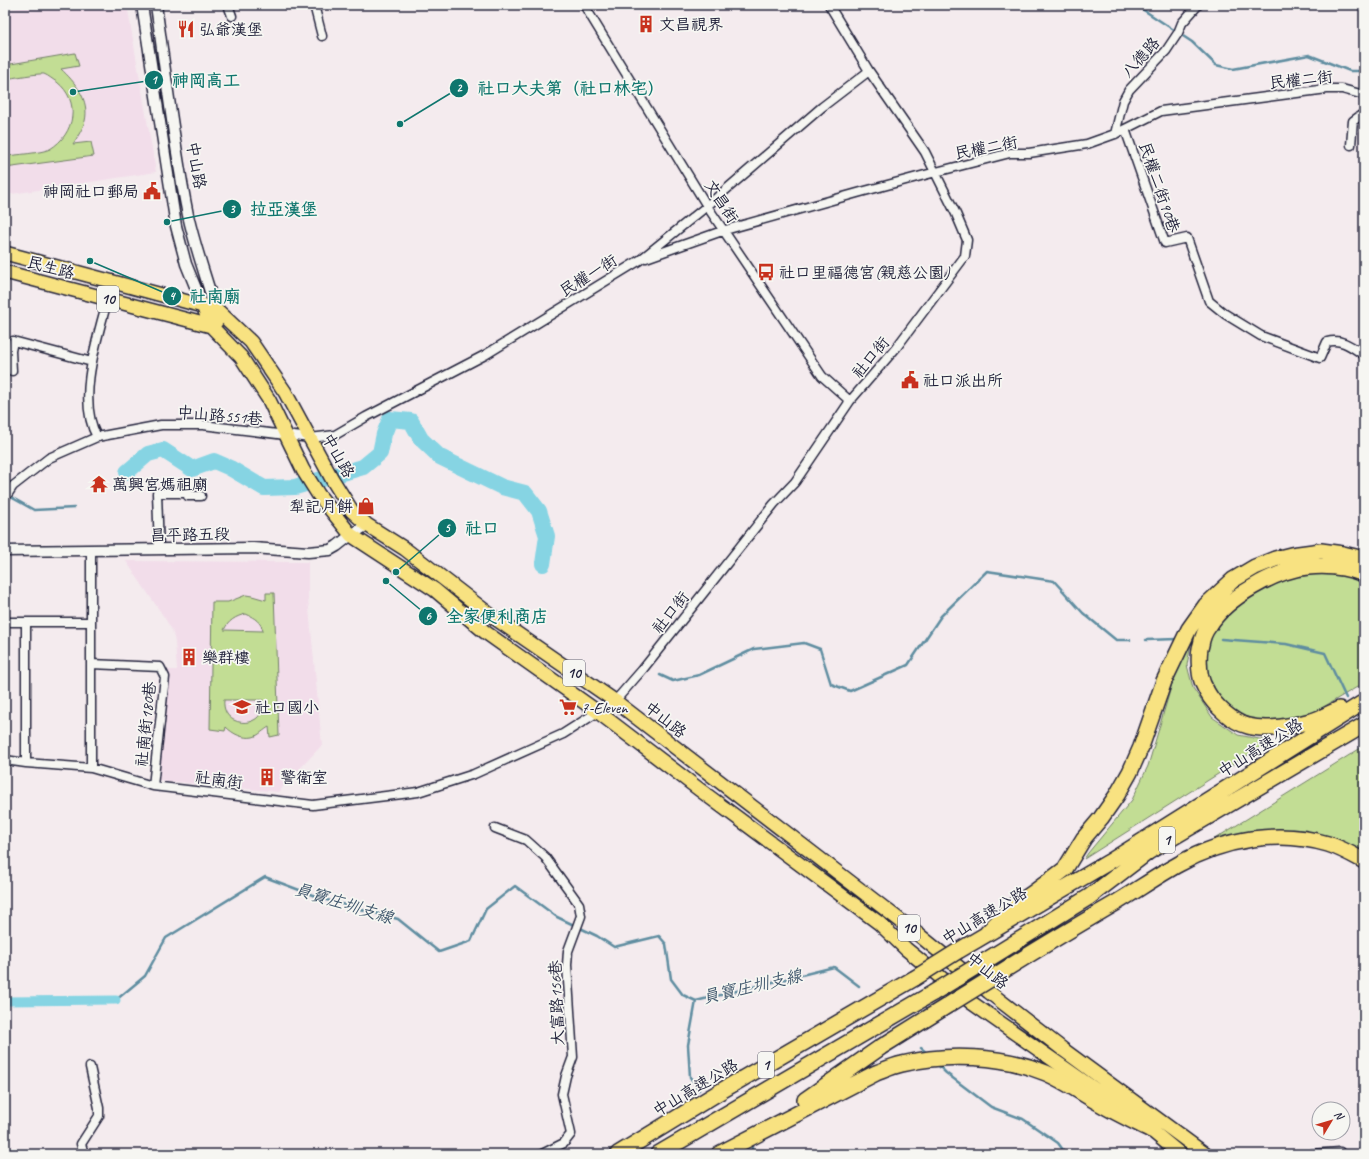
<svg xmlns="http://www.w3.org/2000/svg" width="1369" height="1159" viewBox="0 0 1369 1159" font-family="Caveat,'LXGW WenKai TC',sans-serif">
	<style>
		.built { fill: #f2ddea }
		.green { fill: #c2dd94; stroke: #728068; fill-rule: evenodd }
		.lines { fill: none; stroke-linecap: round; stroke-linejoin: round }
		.stream { stroke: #5e8da0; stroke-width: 2.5 }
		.canal { stroke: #86d4e3; stroke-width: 9 }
		.river { stroke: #86d4e3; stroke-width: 16 }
		.minor-casing { stroke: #22223b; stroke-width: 11 }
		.tertiary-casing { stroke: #22223b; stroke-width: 13 }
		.primary-casing { stroke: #22223b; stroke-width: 16 }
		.motorway-casing { stroke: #22223b; stroke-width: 18 }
		.minor { stroke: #f6f6f2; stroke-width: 8 }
		.tertiary { stroke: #f6f6f2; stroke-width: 10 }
		.primary { stroke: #f8e281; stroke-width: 13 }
		.motorway { stroke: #f8e281; stroke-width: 15 }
		.motorway-bridge-casing { stroke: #22223b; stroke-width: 18; stroke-linecap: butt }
		.motorway-bridge { stroke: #f8e281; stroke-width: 15 }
		.labels { text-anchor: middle; stroke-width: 3.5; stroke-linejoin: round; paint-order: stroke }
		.shield { fill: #f6f6f2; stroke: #626272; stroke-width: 1 }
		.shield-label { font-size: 15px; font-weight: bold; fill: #22223b }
		.poi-label { font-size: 16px; fill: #22223b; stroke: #f6f6f2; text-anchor: start }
		.street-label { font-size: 16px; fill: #22223b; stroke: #f6f6f2 }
		.water-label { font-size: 17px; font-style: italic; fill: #40576d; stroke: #f6f6f2 }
		.leader { fill: none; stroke: #0f766e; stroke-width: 1.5 }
		.callout-dot { fill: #0f766e; stroke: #f6f6f2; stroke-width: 1.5 }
		.mark-label { font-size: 12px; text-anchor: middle; font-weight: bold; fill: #fff }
		.callout-label { font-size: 17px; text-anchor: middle; font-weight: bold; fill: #0f766e; stroke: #f6f6f2; stroke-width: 3.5; stroke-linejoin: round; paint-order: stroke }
	</style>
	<rect width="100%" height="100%" fill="#f4ebee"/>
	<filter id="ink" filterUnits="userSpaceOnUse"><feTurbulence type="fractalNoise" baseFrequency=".025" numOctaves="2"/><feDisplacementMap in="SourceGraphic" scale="8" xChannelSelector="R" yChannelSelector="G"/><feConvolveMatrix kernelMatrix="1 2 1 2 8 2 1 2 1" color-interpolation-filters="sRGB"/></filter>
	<g filter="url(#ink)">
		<path class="built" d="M32 5H127L156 172 5 195V11Z
			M126 561 308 562V598L322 745 278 792 158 780 168 670H177L175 642 172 630 164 617Z"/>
		<path class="green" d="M75 53 79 66 61 69C75 82 90 100 85 121 83 128 77 138 73 144L91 142 94 156 5 168V156C15 155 42 153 50 149 75 134 81 101 57 82 53 80 49 76 44 74 39 73 12 78 5 79V65Z
			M1303 573H1330L1364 580V683L1313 713 1280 723 1261 722 1244 716 1222 701 1208 676 1206 650 1213 627 1254 592Z
			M266 593H274L279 735 270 737 269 727C265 729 258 736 253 737 243 739 233 734 226 727L225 731 210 729 212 602H228L246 595 252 596 266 600ZM246 614C255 618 261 622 263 631L224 630C228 621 236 616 246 614ZM224 700H263C267 730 221 730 224 700Z
			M1194 628 1187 665 1193 688 1212 717 1238 735 1270 741 1084 859 1088 853 1132 800 1148 766 1181 653Z
			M1364 746V854L1325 838 1200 848Z"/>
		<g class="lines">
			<path class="stream" d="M1136 5 1192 42 1216 65 1233 69 1309 55 1350 71H1364
				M9 496 34 510 74 508
				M1221 639 1286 644 1325 653 1346 698
				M1146 640 1177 639
				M660 675 673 681 699 675 754 649 804 643 820 649 831 684 850 691 908 665 941 616 987 571 1054 581 1083 613 1116 640H1130
				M116 1000 145 976 166 938 265 877 323 899 398 919 439 952 471 941 486 909 515 886 557 917 597 936 614 947 659 936 666 944 671 979 683 995 696 1001 834 967 859 986
				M696 1001 688 1045 690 1077 699 1090
				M921 1048 927 1053
				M937 1064 946 1073 991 1107 1023 1119 1058 1143 1066 1154
				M752 1154V1148"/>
			<path class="canal" d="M5 1001 116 1000"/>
			<path class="river" d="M127 472 148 454 163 450 192 469 214 461 230 468 264 488 295 487 363 467 380 453 384 434 390 419 411 421 421 439 440 457 502 487 525 493 539 511 547 536 543 564"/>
			<g class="minor-casing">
				<path id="minor" d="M228 5 232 16
					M314 5 322 36
					M584 5 707 206 822 376 850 401
					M1125 129 1165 243 1187 238 1209 301 1225 314 1261 336 1320 358 1327 342C1342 338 1352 347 1364 355
					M1115 134 1123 101 1129 90 1166 51 1178 33 1182 23 1198 5
					M1351 145 1353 121 1364 113
					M646 258 725 230 861 192 936 172 1010 153H1029L1087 144 1115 134 1161 111 1327 89H1342L1364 95
					M12 371 11 351 13 341 92 362
					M97 437C74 396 102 326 112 282
					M5 498 13 486 49 458 97 437 161 425H203L310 438 335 435 366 417 485 355 640 260 707 206 822 107 869 71
					M159 549 157 493H189L188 496H201
					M91 550V768L153 786 313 805 418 792 474 774 563 734 615 701 643 669 774 504 795 482 850 401 896 348 965 256 967 240 956 214 925 152 869 71 829 5
					M5 622H91
					M91 664 160 667 165 677 153 786
					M5 760 26 763 91 768
					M26 763V622
					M495 828 526 840 545 857 579 904 581 916 568 951 567 965 573 1057 566 1076 562 1094 571 1134 564 1143 542 1154
					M84 1154 81 1144 99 1116V1108L90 1067
					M1312 1154 1340 1152"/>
			</g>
			<g class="tertiary-casing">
				<path id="tertiary" d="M142 5 176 226 186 264 203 306
					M156 5C166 75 174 146 188 215 195 247 206 277 215 308
					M5 551 253 548 308 552 330 550 337 546 351 535 367 525"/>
			</g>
			<g class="primary-casing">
				<path id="primary" d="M5 253 203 306 215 308 251 342 285 392 332 479 352 511 367 525 405 549 493 617 615 701 919 935 989 992 1065 1051 1205 1154
					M5 272 211 326 216 322
					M203 306 211 326 241 357 269 400 303 470 318 494 351 535 435 590 485 632 598 712 700 790 879 923 906 949 972 1003 1099 1092 1151 1130 1180 1154"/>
			</g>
			<g class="motorway-casing">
				<path id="motorway" d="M1339 709C1330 713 1320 719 1311 721 1294 726 1266 731 1248 726 1232 722 1215 706 1207 692 1206 689 1203 685 1202 681 1199 673 1198 653 1201 645 1202 639 1205 631 1209 626 1226 598 1275 570 1308 567 1327 565 1346 567 1364 574
					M987 933 1011 908 1033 893 1065 869 1084 838 1101 818 1117 795 1130 772 1141 747 1164 681 1189 629 1206 605 1233 580 1255 567 1275 559 1291 555 1321 551 1343 554 1364 559
					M958 951 1109 862 1364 702
					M977 966 1089 897 1148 852 1364 725
					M992 978C1032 952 1073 928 1114 904 1136 891 1157 876 1179 864 1223 839 1279 829 1328 844 1341 848 1353 855 1364 861
					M805 1100 881 1047 950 1004
					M618 1154 716 1094 915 978
					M658 1154 933 993
					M719 1154 876 1073C884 1070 893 1066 902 1064 946 1053 1003 1055 1046 1073 1065 1081 1081 1093 1099 1103 1116 1113 1133 1121 1151 1130"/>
			</g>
			<use href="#minor" class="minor"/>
			<use href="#tertiary" class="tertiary"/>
			<use href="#primary" class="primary"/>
			<use href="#motorway" class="motorway"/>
			<g class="motorway-bridge-casing">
				<path id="motorway-bridge" d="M915 978 958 951
					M933 993 977 966
					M950 1004 992 978"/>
			</g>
			<use href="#motorway-bridge" class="motorway-bridge"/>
		</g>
	</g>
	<defs>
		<g id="building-bare" transform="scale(1.38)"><path d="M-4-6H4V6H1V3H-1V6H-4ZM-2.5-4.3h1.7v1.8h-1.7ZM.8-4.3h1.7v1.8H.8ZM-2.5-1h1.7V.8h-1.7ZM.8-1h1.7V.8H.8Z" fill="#c8321e" stroke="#f6f6f2" stroke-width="2.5" paint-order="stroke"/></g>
		<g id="restaurant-bare" transform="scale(1.38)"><path d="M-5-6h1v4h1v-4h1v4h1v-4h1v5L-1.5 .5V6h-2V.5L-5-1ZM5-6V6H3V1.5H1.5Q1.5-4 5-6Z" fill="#c8321e" stroke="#f6f6f2" stroke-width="2.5" paint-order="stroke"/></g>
		<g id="civic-bare" transform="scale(1.38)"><path d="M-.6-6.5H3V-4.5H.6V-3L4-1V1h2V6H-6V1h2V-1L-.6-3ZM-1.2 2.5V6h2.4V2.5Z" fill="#c8321e" stroke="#f6f6f2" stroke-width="2.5" paint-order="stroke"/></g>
		<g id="bus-bare" transform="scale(1.38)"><path d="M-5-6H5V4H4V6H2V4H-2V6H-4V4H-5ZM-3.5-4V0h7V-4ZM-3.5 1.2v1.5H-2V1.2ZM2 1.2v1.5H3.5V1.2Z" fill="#c8321e" stroke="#f6f6f2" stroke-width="2.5" paint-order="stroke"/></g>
		<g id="temple-bare" transform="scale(1.38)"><path d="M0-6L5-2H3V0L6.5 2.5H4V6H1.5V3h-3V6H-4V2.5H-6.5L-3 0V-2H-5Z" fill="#c8321e" stroke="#f6f6f2" stroke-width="2.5" paint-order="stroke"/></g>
		<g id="shop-bare" transform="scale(1.38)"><path d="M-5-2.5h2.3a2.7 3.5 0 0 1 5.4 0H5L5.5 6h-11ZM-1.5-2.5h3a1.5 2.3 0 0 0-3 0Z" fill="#c8321e" stroke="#f6f6f2" stroke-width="2.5" paint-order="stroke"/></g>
		<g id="school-bare" transform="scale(1.38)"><path d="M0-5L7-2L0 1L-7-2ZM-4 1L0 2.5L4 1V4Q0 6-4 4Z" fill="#c8321e" stroke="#f6f6f2" stroke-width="2.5" paint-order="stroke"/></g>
		<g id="supermarket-bare" transform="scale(1.38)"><path d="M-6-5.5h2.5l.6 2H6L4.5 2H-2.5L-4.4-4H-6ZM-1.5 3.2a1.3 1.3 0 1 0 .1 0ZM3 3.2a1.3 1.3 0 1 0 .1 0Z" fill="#c8321e" stroke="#f6f6f2" stroke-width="2.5" paint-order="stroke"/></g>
	</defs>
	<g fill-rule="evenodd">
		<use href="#building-bare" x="646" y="24"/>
		<use href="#restaurant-bare" x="186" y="29"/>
		<use href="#civic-bare" x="152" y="191"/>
		<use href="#bus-bare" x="766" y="272"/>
		<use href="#civic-bare" x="910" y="380"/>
		<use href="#temple-bare" x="99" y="484"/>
		<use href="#shop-bare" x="366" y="506"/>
		<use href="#building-bare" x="189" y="657"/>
		<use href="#school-bare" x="242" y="707"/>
		<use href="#supermarket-bare" x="568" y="707"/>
		<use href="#building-bare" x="267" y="777"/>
	</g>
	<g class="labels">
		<g class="shield">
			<rect x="97" y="286" width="22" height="26" rx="3"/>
			<rect x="563" y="660" width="22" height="26" rx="3"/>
			<rect x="1159" y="827" width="16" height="26" rx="3"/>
			<rect x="898" y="915" width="22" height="26" rx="3"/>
			<rect x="758" y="1052" width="16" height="26" rx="3"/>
		</g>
		<g class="shield-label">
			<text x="108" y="304">10</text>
			<text x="574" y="678">10</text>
			<text x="1167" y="845">1</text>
			<text x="909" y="933">10</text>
			<text x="766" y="1070">1</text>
		</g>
		<g class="poi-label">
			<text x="659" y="30">文昌視界</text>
			<text x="199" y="35">弘爺漢堡</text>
			<text x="139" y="197" text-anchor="end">神岡社口郵局</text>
			<text x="779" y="278">社口里福德宮(親慈公園)</text>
			<text x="923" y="386">社口派出所</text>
			<text x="112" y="490">萬興宮媽祖廟</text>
			<text x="353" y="512" text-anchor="end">犁記月餅</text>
			<text x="202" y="663">樂群樓</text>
			<text x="255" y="713">社口國小</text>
			<text x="581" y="713">7-Eleven</text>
			<text x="280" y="783">警衛室</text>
		</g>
		<g class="street-label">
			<text transform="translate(1140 57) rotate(-48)" y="6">八德路</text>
			<text transform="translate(1301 79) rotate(-6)" y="6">民權二街</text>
			<text transform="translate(986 147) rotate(-11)" y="6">民權二街</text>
			<text transform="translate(197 165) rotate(80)" y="6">中山路</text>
			<text transform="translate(1160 187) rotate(71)" y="6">民權二街90巷</text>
			<text transform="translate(722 201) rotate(57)" y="6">文昌街</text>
			<text transform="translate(51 267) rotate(15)" y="6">民生路</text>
			<text transform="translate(588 275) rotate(-32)" y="6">民權一街</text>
			<text transform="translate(870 357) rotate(-50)" y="6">社口街</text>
			<text transform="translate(220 415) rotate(5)" y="6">中山路551巷</text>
			<text transform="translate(339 455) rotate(61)" y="6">中山路</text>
			<text transform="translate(190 534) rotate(-1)" y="6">昌平路五段</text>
			<text transform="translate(670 612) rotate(-51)" y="6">社口街</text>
			<text transform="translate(666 719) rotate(38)" y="6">中山路</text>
			<text transform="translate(145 724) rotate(-84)" y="6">社南街180巷</text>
			<text transform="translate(1260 747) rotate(-32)" y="6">中山高速公路</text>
			<text transform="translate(219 779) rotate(7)" y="6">社南街</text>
			<text transform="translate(984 915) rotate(-31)" y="6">中山高速公路</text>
			<text transform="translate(988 970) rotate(39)" y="6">中山路</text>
			<text transform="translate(556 1003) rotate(-92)" y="6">大富路156巷</text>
			<text transform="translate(695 1087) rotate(-31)" y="6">中山高速公路</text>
		</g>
		<g class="water-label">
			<text transform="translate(344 903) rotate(17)" y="6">員寶庄圳支線</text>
			<text transform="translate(752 986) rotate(-13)" y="6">員寶庄圳支線</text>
		</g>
	</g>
	<path class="leader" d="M73 92L154 80M400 124L459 88M167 222L232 209M90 261L172 296M396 572L447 528M386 581L428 616"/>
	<g class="callout-dot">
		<circle cx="73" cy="92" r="4"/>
		<circle cx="400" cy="124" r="4"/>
		<circle cx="167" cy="222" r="4"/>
		<circle cx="90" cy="261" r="4"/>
		<circle cx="396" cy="572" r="4"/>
		<circle cx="386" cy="581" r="4"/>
		<circle cx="154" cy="80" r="10"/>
		<circle cx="459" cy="88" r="10"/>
		<circle cx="232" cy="209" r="10"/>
		<circle cx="172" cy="296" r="10"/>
		<circle cx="447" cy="528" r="10"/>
		<circle cx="428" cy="616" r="10"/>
	</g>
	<g class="mark-label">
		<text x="154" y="84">1</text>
		<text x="459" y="92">2</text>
		<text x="232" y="213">3</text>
		<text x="172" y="300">4</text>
		<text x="447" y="532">5</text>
		<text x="428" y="620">6</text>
	</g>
	<g class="callout-label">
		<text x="206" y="86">神岡高工</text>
		<text x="571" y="94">社口大夫第（社口林宅）</text>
		<text x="284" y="215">拉亞漢堡</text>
		<text x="215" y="302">社南廟</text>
		<text x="482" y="534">社口</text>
		<text x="497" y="622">全家便利商店</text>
	</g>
	<rect width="1369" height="1159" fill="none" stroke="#f6f6f2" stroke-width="20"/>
	<rect x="10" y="10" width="1349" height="1139" fill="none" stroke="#22223b" stroke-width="1.5" filter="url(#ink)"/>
	<g transform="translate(1331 1121) rotate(52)"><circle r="19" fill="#f6f6f2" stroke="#a1a1a9"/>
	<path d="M0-3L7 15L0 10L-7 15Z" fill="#c8321e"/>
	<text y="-6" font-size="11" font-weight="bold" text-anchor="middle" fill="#22223b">N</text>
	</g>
</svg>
